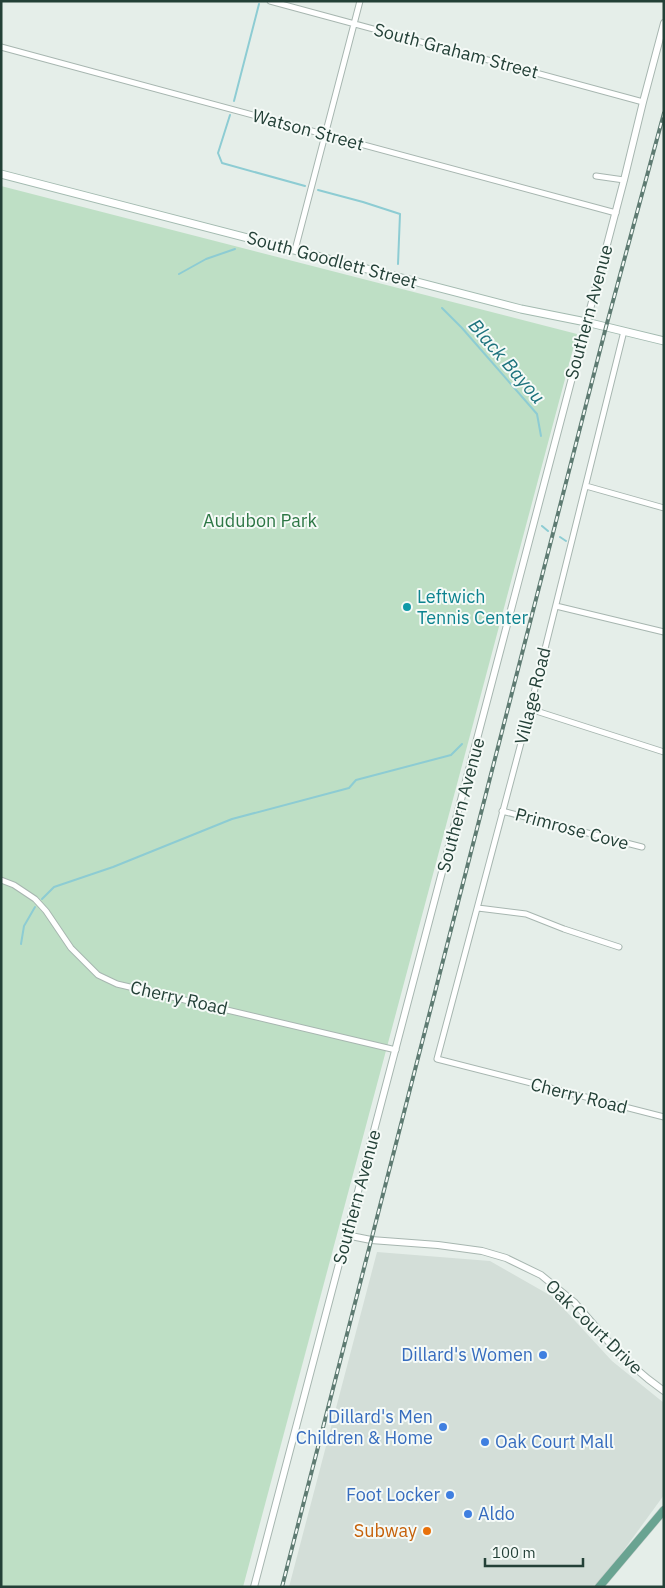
<svg xmlns="http://www.w3.org/2000/svg" width="665" height="1588" viewBox="0 0 665 1588" font-family="'IBM Plex Sans',sans-serif">
	<style>
		.built { fill: #d3ded8 }
		.green { fill: #bedfc5 }
		.lines { fill: none; stroke-linecap: round; stroke-linejoin: round }
		.stream { stroke: #8dccd3; stroke-width: 2 }
		.minor-casing { stroke: #a7b6b0; stroke-width: 7 }
		.tertiary-casing { stroke: #a7b6b0; stroke-width: 8 }
		.secondary-casing { stroke: #a3bab0; stroke-width: 9 }
		.primary-casing { stroke: #c1cac7; stroke-width: 9 }
		.minor { stroke: #fff; stroke-width: 5 }
		.tertiary { stroke: #fff; stroke-width: 6 }
		.secondary { stroke: #fff; stroke-width: 7 }
		.primary { stroke: #69a391; stroke-width: 8 }
		.rail-casing { stroke: #5e7b72; stroke-width: 4 }
		.rail { stroke: #f5faf7; stroke-width: 2; stroke-dasharray: 5.5; stroke-linecap: butt }
		.culture-dot { fill: #0f9aa8; stroke: #f5faf7; stroke-width: 2 }
		.shop-dot { fill: #3f7fe0; stroke: #f5faf7; stroke-width: 2 }
		.food-dot { fill: #e8710a; stroke: #f5faf7; stroke-width: 2 }
		.labels { text-anchor: middle; stroke-width: 4; stroke-linejoin: round; paint-order: stroke }
		.street-label { font-size: 18px; fill: #234037; stroke: #f5faf7 }
		.park-label { font-size: 18px; fill: #2d7745; stroke: #f5faf7 }
		.culture-label { font-size: 18px; fill: #0d838f; stroke: #f5faf7; text-anchor: start }
		.shop-label { font-size: 18px; fill: #366cbe; stroke: #f5faf7; text-anchor: end }
		.food-label { font-size: 18px; fill: #c56008; stroke: #f5faf7; text-anchor: end }
		.water-label { font-size: 19px; font-style: italic; fill: #1d737d; stroke: #f5faf7 }
	</style>
	<rect width="100%" height="100%" fill="#e5eee9"/>
	<path class="built" d="M377 1252 490 1261 553 1297 612 1361 664 1403V1495L597 1587H289Z"/>
	<path class="green" d="M1 186 577 334 243 1587H1Z"/>
	<g class="lines">
		<path class="stream" d="M234 101 259 4
			M230 115 218 153 222 163 305 186
			M318 190 363 202 400 214 398 264
			M179 274 206 259 235 249
			M442 308 462 328 537 414 541 436
			M542 526 548 531
			M560 537 566 541
			M42 899 54 887 113 867 232 819 349 788 356 780 451 755 462 744
			M21 944 24 926 35 907"/>
		<g class="minor-casing">
			<path id="minor" d="M270 1 643 102
				M1 47 616 213
				M596 176 624 180
				M295 250 360 1
				M624 331 530 709 437 1059 664 1117
				M586 486 664 508
				M556 606 664 632
				M530 709 664 752
				M502 811 642 847
				M1 880 14 885 35 899 46 911 71 948 98 975 117 984 396 1050
				M478 908 526 914 564 929 619 947"/>
		</g>
		<g class="tertiary-casing">
			<path id="tertiary" d="M346 1235 371 1240 438 1245 482 1251 506 1258 541 1275 574 1302 621 1356 648 1379 664 1391
				M254 1587 624 180 643 102 664 23"/>
		</g>
		<g class="secondary-casing">
			<path id="secondary" d="M1 174 521 309 586 322 664 341"/>
		</g>
		<g class="primary-casing">
			<path id="primary" d="M599 1587 664 1510"/>
		</g>
		<use href="#minor" class="minor"/>
		<use href="#tertiary" class="tertiary"/>
		<use href="#secondary" class="secondary"/>
		<use href="#primary" class="primary"/>
		<g class="rail-casing">
			<path id="rail" d="M282 1587 606 327 664 113"/>
		</g>
		<use href="#rail" class="rail"/>
	</g>
	<circle class="culture-dot" cx="407" cy="607" r="5"/>
	<g class="shop-dot">
		<circle cx="543" cy="1355" r="5"/>
		<circle cx="443" cy="1427" r="5"/>
		<circle cx="485" cy="1442" r="5"/>
		<circle cx="450" cy="1495" r="5"/>
		<circle cx="468" cy="1514" r="5"/>
	</g>
	<circle class="food-dot" cx="427" cy="1531" r="5"/>
	<g class="labels">
		<g class="street-label">
			<text transform="translate(456 51) rotate(15)" y="6">South Graham Street</text>
			<text transform="translate(308 130) rotate(15)" y="6">Watson Street</text>
			<text transform="translate(332 260) rotate(15)" y="6">South Goodlett Street</text>
			<text transform="translate(589 312) rotate(-75)" y="6">Southern Avenue</text>
			<text transform="translate(533 696) rotate(-76)" y="6">Village Road</text>
			<text transform="translate(461 805) rotate(-75)" y="6">Southern Avenue</text>
			<text transform="translate(572 829) rotate(15)" y="6">Primrose Cove</text>
			<text transform="translate(179 998) rotate(13)" y="6">Cherry Road</text>
			<text transform="translate(579 1096) rotate(14)" y="6">Cherry Road</text>
			<text transform="translate(357 1197) rotate(-75)" y="6">Southern Avenue</text>
			<text transform="translate(594 1327) rotate(44)" y="6">Oak Court Drive</text>
		</g>
		<g class="park-label">
			<text x="260" y="527">Audubon Park</text>
		</g>
		<g class="culture-label">
			<text x="417" y="603">Leftwich<tspan x="417" dy="21">Tennis Center</tspan></text>
		</g>
		<g class="shop-label">
			<text x="533" y="1361">Dillard's Women</text>
			<text x="433" y="1423">Dillard's Men<tspan x="433" dy="21">Children &amp; Home</tspan></text>
			<text x="495" y="1448" text-anchor="start">Oak Court Mall</text>
			<text x="440" y="1501">Foot Locker</text>
			<text x="478" y="1520" text-anchor="start">Aldo</text>
		</g>
		<g class="food-label">
			<text x="417" y="1537">Subway</text>
		</g>
		<g class="water-label">
			<text transform="translate(507 361) rotate(49)" y="7">Black Bayou</text>
		</g>
	</g>
	<rect width="665" height="1588" fill="none" stroke="#234037" stroke-width="5"/>
	<path d="M485 1558v8h98v-8" fill="none" stroke="#234037" stroke-width="2.5"/>
	<text x="492" y="1558" font-size="15" fill="#234037" stroke="#f5faf7" stroke-width="4" paint-order="stroke">100 m</text>
</svg>
